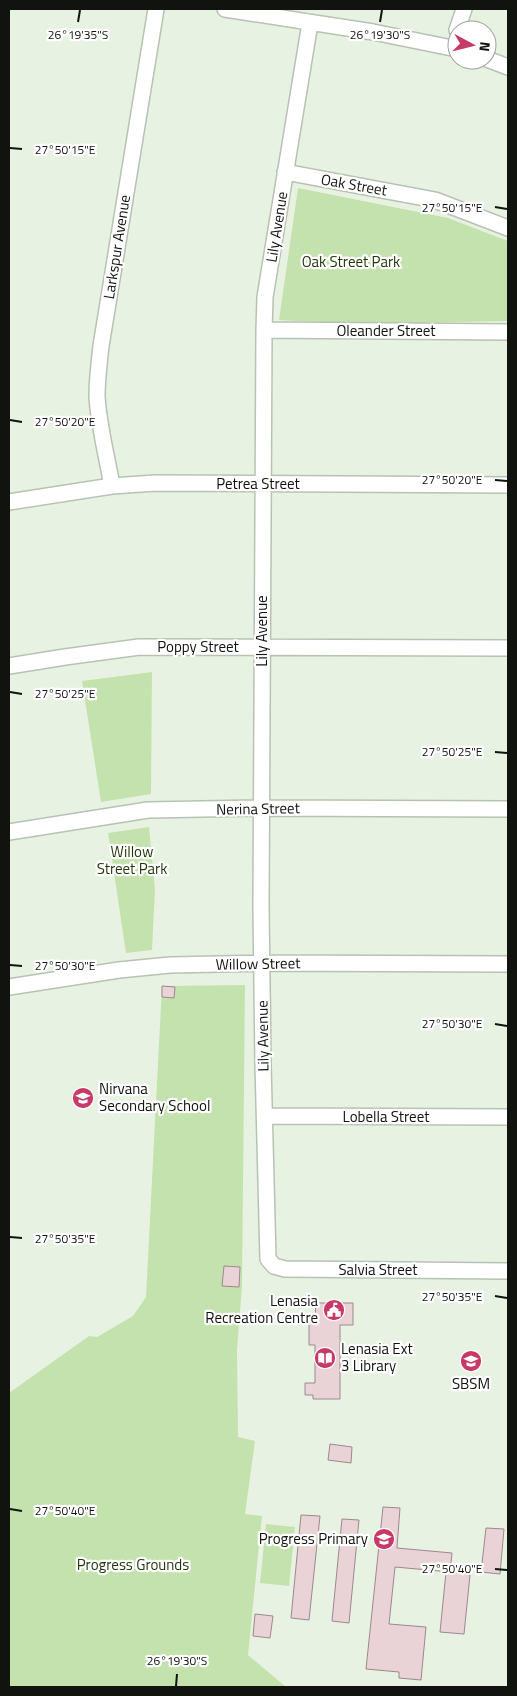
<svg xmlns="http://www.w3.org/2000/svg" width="517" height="1696" viewBox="0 0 517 1696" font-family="'Titillium Web',sans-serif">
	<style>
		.park { fill: #c4e2ae }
		.building { fill: #e9d3d7; stroke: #9c888c }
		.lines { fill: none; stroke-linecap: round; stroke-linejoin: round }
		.street-casing { stroke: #b8c2b2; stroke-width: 18 }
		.street { stroke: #fff; stroke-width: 15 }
		.ticks { fill: none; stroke: #10130e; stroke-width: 2 }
		.labels { text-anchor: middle; stroke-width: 4.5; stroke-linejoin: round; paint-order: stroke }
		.street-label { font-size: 15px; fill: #10130e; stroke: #fff }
		.park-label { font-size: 15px; fill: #1f360a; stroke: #fff }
		.poi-label { font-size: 15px; fill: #10130e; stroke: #fff; text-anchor: start }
		.ticks-label { font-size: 12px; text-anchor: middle; fill: #10130e; stroke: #fff; stroke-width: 4.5; stroke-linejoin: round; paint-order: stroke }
	</style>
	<rect width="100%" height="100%" fill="#e8f2e2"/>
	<path class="park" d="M298 188 448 218 508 241V321L351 324 279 320Z
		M152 672 151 794 101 802 82 681Z
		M149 827 155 889 152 950 126 953 108 833Z
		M245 985 242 1285 237 1350 238 1437 255 1441 245 1514 262 1516 248 1655 286 1687H9V1393L89 1336 97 1337 133 1316 146 1297 162 986Z
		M266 1524 295 1527 289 1586 260 1583Z"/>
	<path class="building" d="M162 986 175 987 174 998 162 997Z
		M224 1266 240 1267 239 1287 222 1286Z
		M316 1303H353V1325H340V1399H313V1395H305V1383H315V1345H309V1317H315Z
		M330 1444 352 1447 351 1463 328 1460Z
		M383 1507 400 1508 397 1548 452 1553 450 1572 395 1567 389 1624 426 1627 421 1680 399 1678V1672L366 1669Z
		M301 1515 320 1516 309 1620 291 1618Z
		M342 1519 359 1520 349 1623 332 1621Z
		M486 1528 504 1529 500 1574 481 1572Z
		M446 1572 470 1575 464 1634 440 1632Z
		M255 1614 273 1616 270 1638 253 1636Z"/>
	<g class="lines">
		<g class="street-casing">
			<path id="street" d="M225 9 373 32 457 49
				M310 23 265 297 264 330 261 905 263 1064 268 1259 274 1266 285 1269 508 1271
				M457 30 464 9
				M487 59 508 67
				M285 172 435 200 508 228
				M264 330 508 332
				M112 486C107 457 99 427 97 397 97 380 99 363 101 346L156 9
				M9 502 112 486 155 483 508 485
				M9 666 65 657 139 647 508 648
				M9 832 148 810 263 808 508 809
				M9 987 119 970 170 965 263 963 508 964
				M265 1116 508 1117"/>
		</g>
		<use href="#street" class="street"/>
	</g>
	<path class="ticks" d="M78 22 80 10M380 22 382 10M10 148 22 149M495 207 507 209M10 420 22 422M495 480 507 481M10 692 22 694M495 752 507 753M10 965 22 966M495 1024 507 1026M10 1237 22 1238M495 1296 507 1298M10 1509 22 1511M495 1569 507 1570M176 1686 177 1674"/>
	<defs>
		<g id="school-disc" transform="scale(1.125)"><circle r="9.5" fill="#c73966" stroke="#fff"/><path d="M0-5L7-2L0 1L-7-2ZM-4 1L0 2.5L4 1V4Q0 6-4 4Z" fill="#fff"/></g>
		<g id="civic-disc" transform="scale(1.125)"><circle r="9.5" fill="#c73966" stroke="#fff"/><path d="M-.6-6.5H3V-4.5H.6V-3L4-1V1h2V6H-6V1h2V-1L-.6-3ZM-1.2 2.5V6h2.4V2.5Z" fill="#fff"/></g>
		<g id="library-disc" transform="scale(1.125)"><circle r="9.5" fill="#c73966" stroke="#fff"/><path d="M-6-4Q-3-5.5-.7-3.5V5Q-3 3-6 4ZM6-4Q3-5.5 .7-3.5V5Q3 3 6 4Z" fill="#fff"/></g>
	</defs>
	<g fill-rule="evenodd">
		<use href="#school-disc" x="83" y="1098"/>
		<use href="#civic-disc" x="334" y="1310"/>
		<use href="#library-disc" x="325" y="1358"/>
		<use href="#school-disc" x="471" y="1361"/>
		<use href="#school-disc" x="384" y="1539"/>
	</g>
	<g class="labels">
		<g class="street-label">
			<text transform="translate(354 185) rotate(10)" y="5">Oak Street</text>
			<text transform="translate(277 227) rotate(-81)" y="5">Lily Avenue</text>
			<text transform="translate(117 247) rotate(-81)" y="5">Larkspur Avenue</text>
			<text x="386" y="336">Oleander Street</text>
			<text x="258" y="489">Petrea Street</text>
			<text transform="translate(262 631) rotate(-90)" y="5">Lily Avenue</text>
			<text x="198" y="652">Poppy Street</text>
			<text transform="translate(258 809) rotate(-1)" y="5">Nerina Street</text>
			<text transform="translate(258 964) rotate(-1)" y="5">Willow Street</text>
			<text transform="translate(263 1036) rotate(-91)" y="5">Lily Avenue</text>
			<text x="386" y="1122">Lobella Street</text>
			<text x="378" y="1275">Salvia Street</text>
		</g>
		<g class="park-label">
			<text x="351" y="267">Oak Street Park</text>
			<text x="132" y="857">Willow<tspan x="132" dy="17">Street Park</tspan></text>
			<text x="133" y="1570">Progress Grounds</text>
		</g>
		<g class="poi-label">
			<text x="99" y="1094">Nirvana<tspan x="99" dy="17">Secondary School</tspan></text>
			<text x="318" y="1306" text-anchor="end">Lenasia<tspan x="318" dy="17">Recreation Centre</tspan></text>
			<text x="341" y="1354">Lenasia Ext<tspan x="341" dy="17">3 Library</tspan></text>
			<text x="471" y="1389" text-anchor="middle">SBSM</text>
			<text x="368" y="1544" text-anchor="end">Progress Primary</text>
		</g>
	</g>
	<g class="ticks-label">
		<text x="78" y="39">26°19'35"S</text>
		<text x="380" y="39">26°19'30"S</text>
		<text x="65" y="154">27°50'15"E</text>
		<text x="452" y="212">27°50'15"E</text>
		<text x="65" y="426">27°50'20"E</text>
		<text x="452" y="484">27°50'20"E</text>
		<text x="65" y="698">27°50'25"E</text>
		<text x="452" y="756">27°50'25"E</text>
		<text x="65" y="970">27°50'30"E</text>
		<text x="452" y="1028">27°50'30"E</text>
		<text x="65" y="1243">27°50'35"E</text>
		<text x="452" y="1301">27°50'35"E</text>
		<text x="65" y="1515">27°50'40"E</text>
		<text x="452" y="1573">27°50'40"E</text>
		<text x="177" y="1665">26°19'30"S</text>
	</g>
	<rect width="517" height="1696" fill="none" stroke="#10130e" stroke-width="20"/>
	<g transform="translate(472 45) rotate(97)"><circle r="24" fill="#ffffff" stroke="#9fa19f"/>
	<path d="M0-4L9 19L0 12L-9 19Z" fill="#c73966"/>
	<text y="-8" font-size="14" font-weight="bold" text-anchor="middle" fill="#10130e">N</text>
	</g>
</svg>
